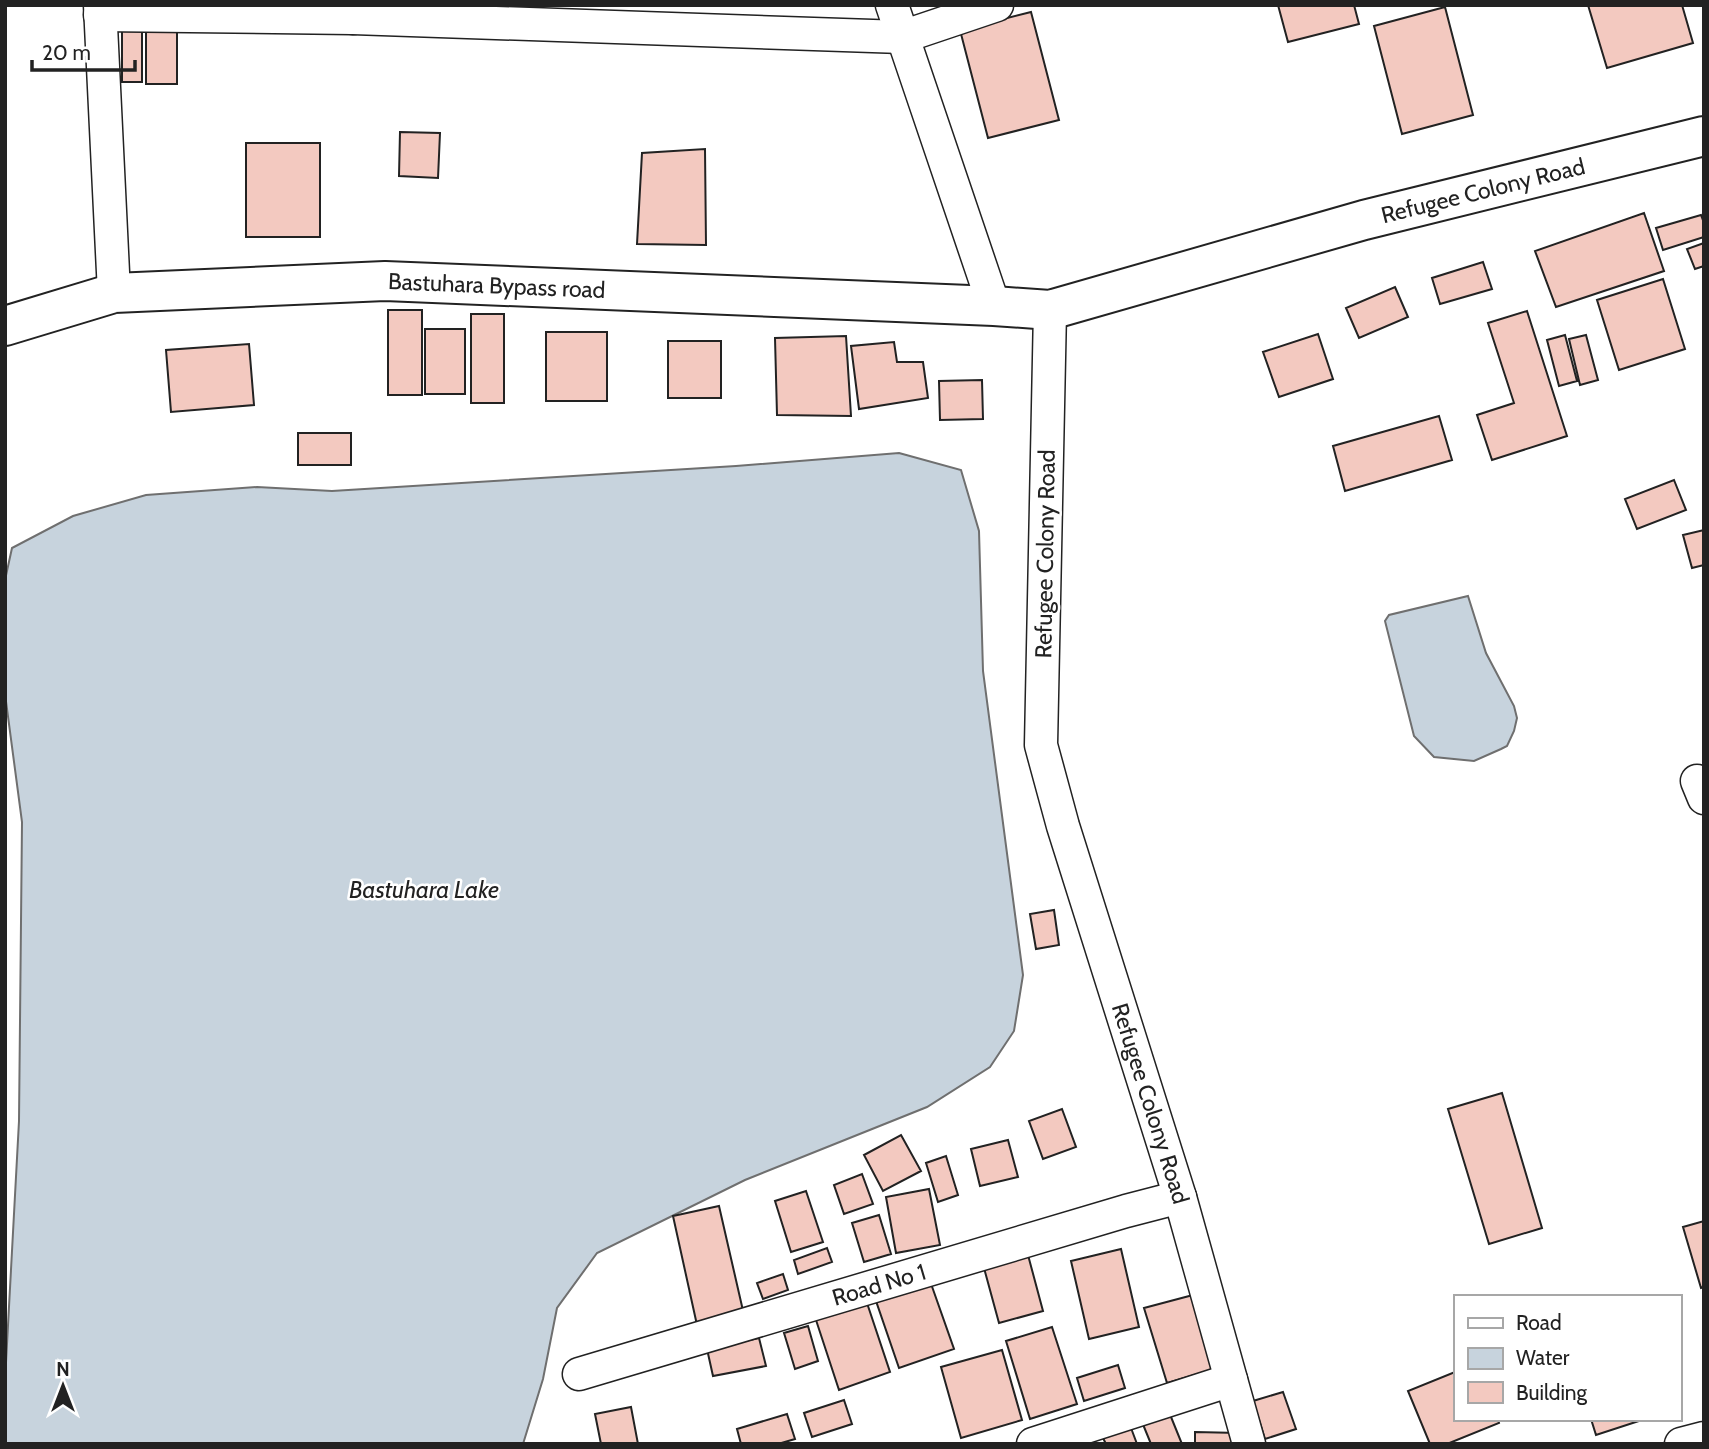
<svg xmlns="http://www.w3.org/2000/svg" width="1709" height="1449" viewBox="0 0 1709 1449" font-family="Cabin,sans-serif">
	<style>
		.water { fill: #c7d3dd; stroke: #6f6f6f; stroke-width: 2 }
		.building { fill: #f3c9c0; stroke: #222; stroke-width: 2 }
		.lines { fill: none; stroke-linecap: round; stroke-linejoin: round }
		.street-casing { stroke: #222; stroke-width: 35 }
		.secondary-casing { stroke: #222; stroke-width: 42 }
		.street { stroke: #fff; stroke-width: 32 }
		.secondary { stroke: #fff; stroke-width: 38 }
		.labels { text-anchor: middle; stroke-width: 5; stroke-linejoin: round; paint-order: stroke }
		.street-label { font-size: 23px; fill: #222; stroke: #fff }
		.water-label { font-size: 24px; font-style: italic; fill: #222; stroke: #fff }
	</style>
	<rect width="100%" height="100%" fill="#fff"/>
	<path class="water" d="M899 453 961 470 979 531 983 671 1023 975 1014 1031 990 1067 927 1107 745 1180 597 1253 557 1308 543 1379 523 1444H5V1381L19 1121 22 822 5 694V580L12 548 73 516 146 495 257 487 332 491 736 466Z
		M1468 596 1486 653 1514 706 1517 718 1514 731 1507 746 1501 749 1474 761 1434 757 1414 736 1385 621 1389 615Z"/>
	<path class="building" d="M1278 5H1354L1359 24 1288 42Z
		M1588 5H1682L1693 43 1607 68Z
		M1445 7 1473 115 1402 134 1374 26Z
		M1031 12 1059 120 988 138 960 30Z
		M122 26H142V82H122Z
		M146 28H177V84H146Z
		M400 132 440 133 438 178 399 176Z
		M246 143H320V237H246Z
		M705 149 706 245 637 244 642 153Z
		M1644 213 1664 271 1556 307 1535 251Z
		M1701 215 1704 223V237L1663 250 1656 228Z
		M1704 243V266L1695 269 1687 249Z
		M1483 262 1492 289 1440 304 1432 278Z
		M1663 279 1685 349 1619 370 1597 300Z
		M1395 287 1408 317 1359 338 1346 308Z
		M388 310H422V395H388Z
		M1527 311 1567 436 1492 460 1477 415 1514 403 1488 323Z
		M471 314H504V403H471Z
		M425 329H465V394H425Z
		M546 332H607V401H546Z
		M1318 334 1333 379 1279 397 1263 352Z
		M1565 335 1577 381 1559 386 1547 340Z
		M1586 335 1598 380 1580 385 1569 339Z
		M846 336 851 416 777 415 775 338Z
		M668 341H721V398H668Z
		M894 342 897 362H923L928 398 859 409 851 346Z
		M249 344 254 405 171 412 166 350Z
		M982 380 983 419 940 420 939 381Z
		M1439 416 1452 460 1345 491 1333 446Z
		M298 433H351V465H298Z
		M1674 480 1686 510 1637 529 1625 499Z
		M1704 530V565L1692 568 1683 535Z
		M1054 910 1059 945 1036 949 1030 914Z
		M1502 1093 1542 1228 1489 1244 1448 1109Z
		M1062 1109 1076 1147 1043 1159 1029 1121Z
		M901 1135 921 1171 883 1191 864 1155Z
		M1008 1140 1018 1177 980 1186 971 1149Z
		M946 1156 958 1195 938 1202 926 1163Z
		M862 1174 873 1204 844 1214 834 1185Z
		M929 1189 940 1245 896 1253 886 1197Z
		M806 1191 823 1242 791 1252 775 1201Z
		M719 1206 744 1315 697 1325 673 1216Z
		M879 1215 891 1254 864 1262 852 1223Z
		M1704 1221V1287L1701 1288 1683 1227Z
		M827 1248 832 1262 798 1274 794 1260Z
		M1121 1249 1139 1327 1089 1339 1071 1261Z
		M1028 1255 1043 1311 999 1323 984 1268Z
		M783 1274 788 1290 763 1299 757 1283Z
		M929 1278 954 1349 899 1368 875 1298Z
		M1193 1295 1215 1369 1167 1383 1144 1308Z
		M866 1300 890 1372 839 1390 815 1317Z
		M808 1326 818 1361 795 1369 784 1333Z
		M1052 1327 1077 1404 1030 1419 1006 1341Z
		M759 1338 766 1366 713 1376 707 1349Z
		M1002 1350 1022 1420 961 1438 941 1367Z
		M1118 1365 1125 1388 1084 1401 1077 1378Z
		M1455 1372V1419H1498L1499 1423 1447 1444H1430L1408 1391Z
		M1283 1392 1296 1429 1265 1439 1253 1401Z
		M844 1400 852 1424 812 1437 804 1413Z
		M631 1407 638 1444H601L595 1414Z
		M1169 1412 1182 1444H1151L1142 1422Z
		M787 1414 795 1439 778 1444H741L737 1429Z
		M1591 1419H1645L1596 1435Z
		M1131 1428 1137 1444H1106L1103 1438Z
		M1195 1432 1239 1433V1444H1195Z"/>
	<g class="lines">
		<g class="street-casing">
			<g id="street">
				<path d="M100 5 114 293"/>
				<path d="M892 5 994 306"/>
				<path d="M100 15 353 18 354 5"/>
				<path d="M353 18 902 37 997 5"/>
				<path id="s1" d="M1050 310 1041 745 1063 826 1180 1197 1249 1444"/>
				<path d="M1697 781 1704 798"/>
				<path id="s2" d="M579 1374 1126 1211 1180 1197"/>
				<path d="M1033 1444 1231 1380"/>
				<path d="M1681 1444 1704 1438"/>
			</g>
		</g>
		<g class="secondary-casing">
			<g id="secondary">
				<path id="s3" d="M5 326 114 293 385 281 994 306 1050 310 1364 220 1704 136"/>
			</g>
		</g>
		<use href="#street" class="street"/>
		<use href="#secondary" class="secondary"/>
	</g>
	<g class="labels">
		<g class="street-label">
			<text dy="8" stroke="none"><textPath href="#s3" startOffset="1500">Refugee Colony Road</textPath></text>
			<text dy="8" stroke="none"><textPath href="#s3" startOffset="497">Bastuhara Bypass road</textPath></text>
			<text transform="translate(1045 554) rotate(-89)" y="8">Refugee Colony Road</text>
			<text dy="8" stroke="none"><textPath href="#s1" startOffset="810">Refugee Colony Road</textPath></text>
			<text dy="8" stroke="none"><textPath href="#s2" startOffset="313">Road No 1</textPath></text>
		</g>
		<g class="water-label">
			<text x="424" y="898">Bastuhara Lake</text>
		</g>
	</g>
	<rect width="1709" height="1449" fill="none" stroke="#222222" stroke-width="14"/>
	<rect x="1454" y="1295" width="228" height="126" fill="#ffffff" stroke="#a7a7a7" stroke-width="2"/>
	<rect x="1468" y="1318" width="35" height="10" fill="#ffffff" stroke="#a7a7a7" stroke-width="2"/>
	<text x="1516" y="1330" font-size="21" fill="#222222">Road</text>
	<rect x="1468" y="1348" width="35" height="21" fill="#c7d3dd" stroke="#a7a7a7" stroke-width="2"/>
	<text x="1516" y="1365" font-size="21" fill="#222222">Water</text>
	<rect x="1468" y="1382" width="35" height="21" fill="#f3c9c0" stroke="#a7a7a7" stroke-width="2"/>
	<text x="1516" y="1400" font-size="21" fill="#222222">Building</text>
	<g transform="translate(63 1386)" stroke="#ffffff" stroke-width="5" paint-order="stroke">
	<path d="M0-5L12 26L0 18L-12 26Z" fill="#222222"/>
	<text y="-10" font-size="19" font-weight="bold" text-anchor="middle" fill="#222222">N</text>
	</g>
	<path d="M32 60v10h103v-10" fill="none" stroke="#222222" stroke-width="3.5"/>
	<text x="42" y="60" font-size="21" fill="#222222" stroke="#ffffff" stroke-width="5" paint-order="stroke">20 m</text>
</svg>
